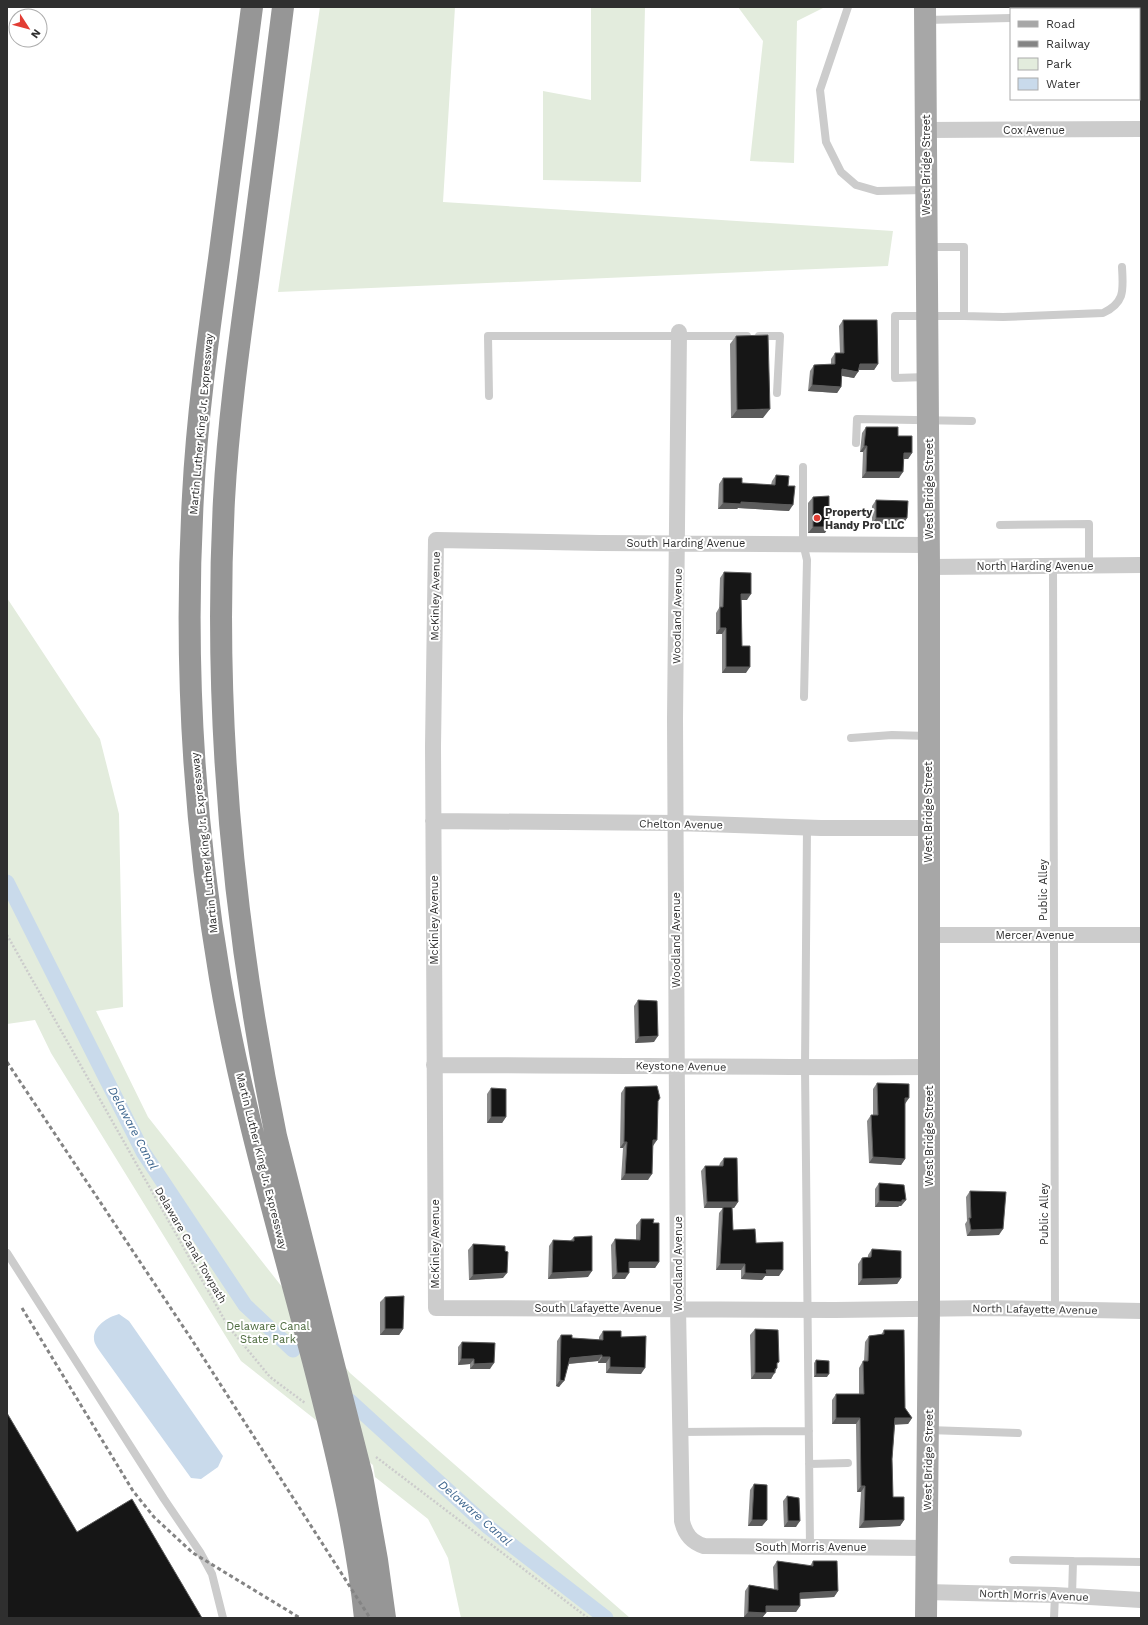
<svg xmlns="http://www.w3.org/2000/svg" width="1148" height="1625" viewBox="0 0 1148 1625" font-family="'Work Sans',sans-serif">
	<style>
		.green { fill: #e3ecdd }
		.water { fill: #c9daeb }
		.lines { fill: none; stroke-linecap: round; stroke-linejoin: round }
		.canal { stroke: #c9daeb; stroke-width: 15 }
		.path { stroke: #ccc; stroke-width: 2.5; stroke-dasharray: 2 2; stroke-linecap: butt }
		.lane { stroke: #ccc; stroke-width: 8 }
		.street { stroke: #ccc; stroke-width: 16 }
		.primary { stroke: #a7a7a7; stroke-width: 22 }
		.highway { stroke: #969696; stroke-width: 22 }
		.rail { stroke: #848484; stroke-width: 3; stroke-dasharray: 4 3; stroke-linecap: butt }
		.wall { fill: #8a8a8a }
		.shaded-wall { fill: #5c5c5c }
		.building { fill: #161616; stroke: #5c5c5c }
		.poi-dot { fill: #e23d34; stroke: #fff; stroke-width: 1.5 }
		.labels { text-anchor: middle; stroke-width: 4; stroke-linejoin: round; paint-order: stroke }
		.street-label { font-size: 11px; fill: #2f2f2f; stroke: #fff }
		.poi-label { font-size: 11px; font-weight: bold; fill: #2f2f2f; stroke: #fff; text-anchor: start }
		.park-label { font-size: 11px; fill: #4c6a3d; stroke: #fff }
		.water-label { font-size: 12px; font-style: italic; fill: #3e668f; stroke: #fff }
	</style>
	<rect width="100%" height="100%" fill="#fff"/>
	<path class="green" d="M320 7H455L443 202 893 231 888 266 278 292Z
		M591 7H645L641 182 543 180V91L591 100Z
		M738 7H825L797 21 794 163 750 161 763 41Z
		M7 598 100 739 119 814 123 1007 96 1011 148 1117 350 1373 630 1618H461L448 1558 428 1519 375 1477 373 1465 241 1361 51 1053 35 1020 7 1024Z"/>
	<path class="water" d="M119 1314 129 1321 223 1456 218 1467 201 1479 191 1478 101 1353C99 1350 94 1344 94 1339 93 1326 108 1317 119 1314Z"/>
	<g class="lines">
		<path class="canal" d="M7 882 143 1152 245 1305 293 1350
			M350 1401 487 1526 606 1618"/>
		<path class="path" d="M7 935 228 1326 270 1377 305 1403
			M376 1457 588 1618"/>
		<path class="lane" d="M848 7 820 90 826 142 841 172 856 185 877 191 925 190
			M1134 7H1141
			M1122 9 1129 7
			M926 20 1011 18
			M964 316 1003 317 1103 313C1126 302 1123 289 1122 267
			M759 336H780L777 393
			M927 377 895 378V316H964V247H928
			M489 396 488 336H747
			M856 443 857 419 972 421
			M803 467V543L807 560 804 697
			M1000 525 1089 524V565
			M1053 566 1055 1310
			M851 738 892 735 928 736
			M807 827 805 1068 810 1547
			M7 1253 164 1499 200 1552 212 1574 223 1618
			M928 1430 1018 1433
			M680 1432 809 1431
			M809 1464 848 1463
			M1013 1560 1073 1561 1072 1596
			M1073 1561 1141 1562
			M1054 1618 1055 1595"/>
		<path class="street" d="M926 130 1141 129
			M679 332 675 719 678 1308 682 1521C685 1534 691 1542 704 1546L927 1548
			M929 545 600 543 436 540 433 746 436 1308 835 1310 986 1308 1141 1311
			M929 567 1141 565
			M433 821 676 823 821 828H928
			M928 935H1141
			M434 1065C599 1065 764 1068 929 1067
			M926 1592 1055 1595 1141 1600"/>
		<path class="primary" d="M925 7 929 567V1309L926 1618"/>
		<path class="highway" d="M252 7C241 91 230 175 219 259 208 338 197 417 193 496 184 657 193 819 220 978 242 1108 280 1234 313 1361 335 1446 356 1531 365 1618
			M283 7C272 98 260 188 248 279 238 352 228 426 224 500 213 714 233 927 276 1136L362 1476 377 1560 385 1618"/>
		<path class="rail" d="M7 1062 192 1340 370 1618
			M22 1308 133 1491 154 1517 193 1553 300 1618"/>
	</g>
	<path class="wall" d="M843 320 878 364 874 370H858L854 378 842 376 841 387 837 393 808 391 810 371 814 365 831 364V359L835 353H840L839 326Z
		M736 336 763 418H731L730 344Z
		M866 427 898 436 912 453 908 459H904L899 478H862L863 452H860L862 433Z
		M776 475 788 486 789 511 738 508 737 509H718L719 484 723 478 742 483 771 485 772 481Z
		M813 497 825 533H808V503Z
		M876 500 907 518 903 524H872V506Z
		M724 572 747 600H741L742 646 746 673H722V634H716V613L719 608 720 578Z
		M638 1000 654 1042 635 1043 634 1006Z
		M877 1083 905 1104V1159L901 1165 869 1163 867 1121 871 1115H873V1089Z
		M625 1087 658 1101 648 1180H621L623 1148H620L621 1093Z
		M491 1088 506 1117 502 1123H487V1094Z
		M724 1158 738 1202 734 1208H732L733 1230 756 1243 779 1276H765L762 1280 741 1279V1270H716L719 1213 723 1208H704L701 1171 705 1166H719L720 1163Z
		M879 1183 906 1200 901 1206H899L898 1207H875V1189Z
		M970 1191 999 1235 967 1236 965 1224 967 1221 966 1197Z
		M641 1219 653 1223 659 1262 655 1268H629L625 1279H612L611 1245 615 1239 636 1240V1225Z
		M574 1237 588 1277 548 1279 549 1246 553 1240 570 1241Z
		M473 1244 503 1278 469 1280 468 1250Z
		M872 1249 901 1278 897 1284 858 1285V1264L862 1258 868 1257V1255Z
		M385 1297 403 1329 399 1335H380V1302Z
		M755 1329 777 1365 775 1372 771 1379H751L750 1335Z
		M884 1330 905 1408 912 1418 908 1424H895L892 1459 893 1497 904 1520 900 1526 859 1528 861 1492H857L856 1424H832V1400L836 1394H859V1368L863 1361H864L865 1342 869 1336 881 1335Z
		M603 1331 621 1337 641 1374 606 1373V1363H598V1361L569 1364 559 1387 556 1386 557 1341 561 1335 572 1338 599 1340V1337Z
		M462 1342 490 1369H470V1364L458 1365V1347Z
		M816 1360 827 1377H814V1363Z
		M754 1484 767 1520 762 1526H748L750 1490Z
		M787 1496 796 1527H784L783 1501Z
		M777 1561 810 1566 813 1561 838 1591 834 1597 800 1599V1606L796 1612H766L762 1618 744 1617 745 1591 749 1585 774 1589 773 1567Z"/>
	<path class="shaded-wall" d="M860 364H878L874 370H856Z
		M842 369 858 372 854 378 838 375Z
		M812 385 841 387 837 393 808 391Z
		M770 409 763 418H731L737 410Z
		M864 446H867L863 452H860Z
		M904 453H912L908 459H900Z
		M866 472H903L899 478H862Z
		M741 502 793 505 789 511 738 508 737 509H718L723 503Z
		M876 518H907L903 524H872Z
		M813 527H829L825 533H808Z
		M741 594H751L747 600H737Z
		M720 628H726L722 634H716Z
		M726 667H750L746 673H722Z
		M658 1036 654 1042 635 1043 639 1037Z
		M905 1098H909L905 1104Z
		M491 1117H506L502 1123H487Z
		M653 1140H657L653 1146Z
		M624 1142H627L623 1148H620Z
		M873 1157 905 1159 901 1165 869 1163Z
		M625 1174H652L648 1180H621Z
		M902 1200H906L901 1206H899L898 1207H875L879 1201Z
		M707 1202H738L734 1208H704Z
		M1003 1229 999 1235 967 1236 971 1230Z
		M629 1262H659L655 1268H625Z
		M720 1264H745L741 1270H716Z
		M766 1270H783L779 1276H765L762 1280 741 1279 745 1273Z
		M592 1271 588 1277 548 1279 552 1273Z
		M507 1273 503 1278 469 1280 473 1275Z
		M617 1273H629L625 1279H612Z
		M901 1278 897 1284 858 1285 862 1279Z
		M385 1329H403L399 1335H380Z
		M602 1355 598 1361 566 1364 570 1358Z
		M602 1357H610L606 1363H598Z
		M461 1359H474L470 1364 458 1365Z
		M494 1363 490 1369H470L474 1364Z
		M610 1367 645 1368 641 1374 606 1373Z
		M777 1368 771 1379H751L755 1373Z
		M816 1374H829L827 1377H814Z
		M560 1380 564 1381 559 1387 556 1386Z
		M836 1418H860L856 1424H832Z
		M895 1418H912L908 1424 891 1425Z
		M861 1486H865L861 1492H857Z
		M752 1520H767L762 1526H748Z
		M904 1520 900 1526 859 1528 864 1521Z
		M788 1521H800L796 1527H784Z
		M838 1591 834 1597 796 1599 800 1593Z
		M766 1606H800L796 1612H762Z
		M748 1612 766 1613 762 1618 744 1617Z"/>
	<path class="building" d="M843 320H877L878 364H860L858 372 842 369 841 387 812 385 814 365 835 364V353H844Z
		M768 335 770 409 737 410 736 336Z
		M866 427H898V436H912V453H904L903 472H866L867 446H864Z
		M776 475 789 476 788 486H795L793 505 741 502V504L723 503V478H742V483L775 485Z
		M829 496V527H813V497Z
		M876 500 908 501 907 518H876Z
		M724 572 751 573V594H741L742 646H750V667H726V628H720V607H723Z
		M638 1000 657 1001 658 1036 639 1037Z
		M877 1083 909 1084V1098H905V1159L873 1157 871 1115H878Z
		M657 1086 660 1098 658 1101 657 1140H653L652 1174H625L627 1142H624L625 1087Z
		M491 1088 506 1089V1117H491Z
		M724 1158H737L738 1202H707L705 1166H723Z
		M879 1183 904 1185 906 1200H902V1202L879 1201Z
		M970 1191 1006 1192 1003 1229 971 1230 969 1218H971Z
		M723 1207H732L733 1230 755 1229 756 1243 783 1242V1270H766L767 1274 745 1273V1264H720Z
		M641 1219H654L653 1223H659V1262H629V1273H617L615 1239 640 1240Z
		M592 1236V1271L552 1273 553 1240 574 1241V1237Z
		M473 1244 505 1246V1251L508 1252 507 1273 473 1275Z
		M872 1249 901 1251V1278L862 1279V1258L871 1257Z
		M404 1296 403 1329H385V1297Z
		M755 1329 778 1330 779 1362 777 1363V1368L775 1369V1373H755Z
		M884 1330H904L905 1408 912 1418H895L892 1459 893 1497H904V1520L864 1521 865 1486H861L860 1418H836V1394H864L863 1361H868L869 1336 884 1334Z
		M603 1331H621V1337L646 1336 645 1368 610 1367V1357H602V1355L570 1358 564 1381 560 1380 561 1335H572V1338L603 1340Z
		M462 1342 495 1343 494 1363 474 1364V1359H461Z
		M816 1360 829 1361V1374H816Z
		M7 1413 77 1532 132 1499 202 1618H7Z
		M754 1484 767 1485V1520H752Z
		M787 1496 799 1498 800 1521H788Z
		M777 1561 813 1566V1561H837L838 1591 800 1593V1606H766V1613L748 1612 749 1585 778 1590Z"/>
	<circle class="poi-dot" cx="817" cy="518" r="4"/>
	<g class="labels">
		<g class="street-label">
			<text x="1034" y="134">Cox Avenue</text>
			<text transform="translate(926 165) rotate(-90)" y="4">West Bridge Street</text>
			<text transform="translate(201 424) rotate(-85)" y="4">Martin Luther King Jr. Expressway</text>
			<text transform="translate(929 489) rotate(-90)" y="4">West Bridge Street</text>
			<text x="686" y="547">South Harding Avenue</text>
			<text x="1035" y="570">North Harding Avenue</text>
			<text transform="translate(435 596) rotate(-89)" y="4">McKinley Avenue</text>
			<text transform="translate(677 616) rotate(-89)" y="4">Woodland Avenue</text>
			<text transform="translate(928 812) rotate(-90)" y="4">West Bridge Street</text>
			<text transform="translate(681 824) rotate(1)" y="4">Chelton Avenue</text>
			<text transform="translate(204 843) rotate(-96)" y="4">Martin Luther King Jr. Expressway</text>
			<text transform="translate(1043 890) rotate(-90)" y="4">Public Alley</text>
			<text transform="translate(434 920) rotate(-90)" y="4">McKinley Avenue</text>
			<text x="1035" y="939">Mercer Avenue</text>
			<text transform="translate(676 940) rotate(-90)" y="4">Woodland Avenue</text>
			<text transform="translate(681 1066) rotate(1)" y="4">Keystone Avenue</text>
			<text transform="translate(929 1136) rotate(-90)" y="4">West Bridge Street</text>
			<text transform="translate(262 1161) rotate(76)" y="4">Martin Luther King Jr. Expressway</text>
			<text transform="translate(1044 1214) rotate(-90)" y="4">Public Alley</text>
			<text transform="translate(435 1244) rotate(-90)" y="4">McKinley Avenue</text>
			<text transform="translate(191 1245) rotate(60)" y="4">Delaware Canal Towpath</text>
			<text transform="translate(678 1264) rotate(-90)" y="4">Woodland Avenue</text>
			<text x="598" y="1312">South Lafayette Avenue</text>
			<text transform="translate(1035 1309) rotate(1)" y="4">North Lafayette Avenue</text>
			<text transform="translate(928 1460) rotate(-89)" y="4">West Bridge Street</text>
			<text x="811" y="1551">South Morris Avenue</text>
			<text transform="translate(1034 1595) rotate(2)" y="4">North Morris Avenue</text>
		</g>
		<g class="poi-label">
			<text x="825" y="516">Property<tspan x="825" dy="13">Handy Pro LLC</tspan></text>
		</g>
		<g class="park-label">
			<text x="268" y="1330">Delaware Canal<tspan x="268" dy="13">State Park</tspan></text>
		</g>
		<g class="water-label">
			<text transform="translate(133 1128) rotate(62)" y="4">Delaware Canal</text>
			<text transform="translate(475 1513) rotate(41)" y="4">Delaware Canal</text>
		</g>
	</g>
	<rect width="1148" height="1625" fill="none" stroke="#2f2f2f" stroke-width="16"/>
	<rect x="1010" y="8" width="130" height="92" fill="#ffffff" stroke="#acacac"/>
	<rect x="1018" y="21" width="20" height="6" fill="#a7a7a7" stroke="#acacac"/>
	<text x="1046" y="28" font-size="12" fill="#2f2f2f">Road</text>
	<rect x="1018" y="41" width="20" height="6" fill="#848484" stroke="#acacac"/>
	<text x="1046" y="48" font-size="12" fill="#2f2f2f">Railway</text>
	<rect x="1018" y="58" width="20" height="12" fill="#e3ecdd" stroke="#acacac"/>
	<text x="1046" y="68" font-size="12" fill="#2f2f2f">Park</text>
	<rect x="1018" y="78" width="20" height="12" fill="#c9daeb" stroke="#acacac"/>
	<text x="1046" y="88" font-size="12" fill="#2f2f2f">Water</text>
	<g transform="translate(28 28) rotate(126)"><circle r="19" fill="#ffffff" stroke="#acacac"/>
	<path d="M0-3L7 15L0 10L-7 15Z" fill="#e23d34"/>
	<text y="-6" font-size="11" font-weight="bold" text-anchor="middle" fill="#2f2f2f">N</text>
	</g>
</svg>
